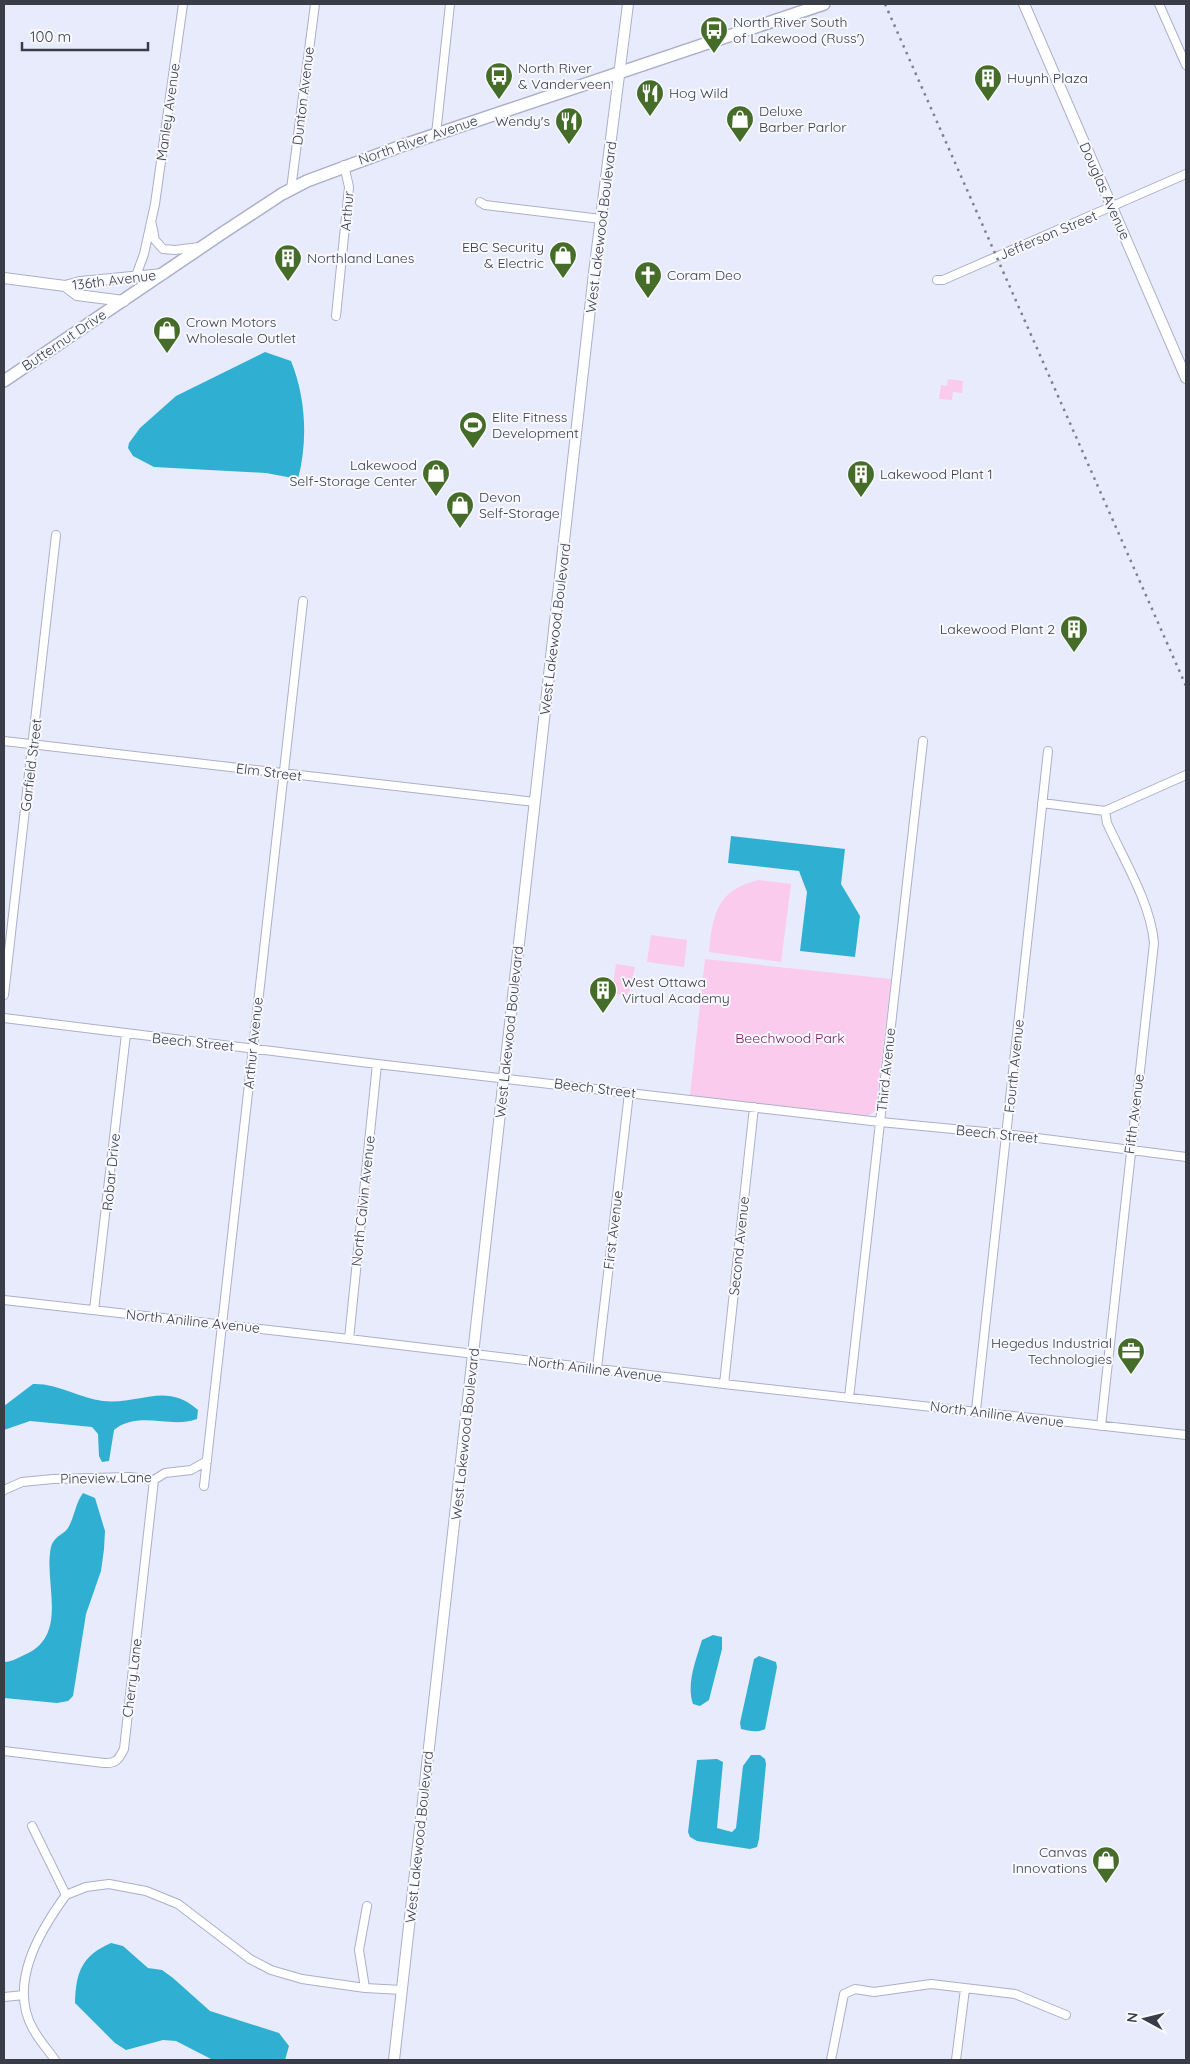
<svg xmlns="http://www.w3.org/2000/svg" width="1190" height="2064" viewBox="0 0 1190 2064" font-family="Quicksand,sans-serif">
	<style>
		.green { fill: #facbec }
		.water { fill: #2fb0d3 }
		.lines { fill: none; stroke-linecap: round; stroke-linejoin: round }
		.minor-casing { stroke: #abafca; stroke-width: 10 }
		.tertiary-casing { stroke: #abafca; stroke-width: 12 }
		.secondary-casing { stroke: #abafca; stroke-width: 14 }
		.minor { stroke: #fff; stroke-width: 8 }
		.tertiary { stroke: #fff; stroke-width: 10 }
		.secondary { stroke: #fff; stroke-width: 11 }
		.rail { stroke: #7e808e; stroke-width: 2.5; stroke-dasharray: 2.5 5; stroke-linecap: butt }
		.labels { text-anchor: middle; stroke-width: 4; stroke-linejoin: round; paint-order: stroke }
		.poi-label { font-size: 14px; fill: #3a3c47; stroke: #f8f9ff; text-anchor: start }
		.street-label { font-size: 14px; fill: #3a3c47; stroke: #f8f9ff }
		.park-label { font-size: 14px; fill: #751b64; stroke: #f8f9ff }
	</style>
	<rect width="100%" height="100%" fill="#e8ebfc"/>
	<path class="green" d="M948 379 963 381 962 393 953 392 952 400 939 399 941 385 947 386Z
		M759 880 791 884 781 962 709 952C713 913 717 890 759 880Z
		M651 935 687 940 684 967 647 962Z
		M705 959 891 979 876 1106 874 1112 867 1116 690 1096Z
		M616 964 635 967 629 994 626 996 612 993Z"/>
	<path class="water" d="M265 352 291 361C306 398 308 441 298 479L266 473 154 467 133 456 128 448 129 443 140 428 176 396Z
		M731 836 845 849 841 884 860 916 855 957 800 951 807 892 799 871 728 863Z
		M33 1384C57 1383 80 1398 103 1401 140 1405 166 1381 198 1410L197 1419C170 1429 139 1410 114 1430L109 1461 102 1462 99 1456 98 1434 92 1427 30 1421 4 1430V1406Z
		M83 1493 95 1498 105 1531 104 1549 101 1571 86 1614 73 1696 68 1701 57 1703 4 1698V1662C10 1662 16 1659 22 1656 71 1637 43 1584 51 1547 54 1536 63 1535 68 1528 75 1516 75 1504 83 1493Z
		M713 1635 722 1637V1649L709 1700 700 1706 693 1704C686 1684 696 1660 702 1640Z
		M759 1656 776 1662 777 1667 765 1729C757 1733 749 1731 741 1729L740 1723 754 1659Z
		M751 1755H760L765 1759 766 1764 759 1839 757 1847 750 1849 697 1841 690 1837 688 1832 697 1760 717 1759 723 1762 717 1828 732 1832 736 1828 743 1766Z
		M111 1943 123 1946 148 1968 162 1970 173 1978 210 2011 279 2033 289 2046 285 2060H213L176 2041 163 2040 126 2050 115 2043 75 2003C76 1971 82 1956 111 1943Z"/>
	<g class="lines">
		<g class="minor-casing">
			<path id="minor" d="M1159 4 1186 65
				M436 134 450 4
				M291 189 315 4
				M480 202 485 205 601 219
				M152 225 155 240 163 249 175 250 199 247
				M136 276 144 254 155 204 183 4
				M937 280H943L1186 174
				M336 316 349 187 344 165
				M4 741 535 802
				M1042 803 1105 811 1186 775
				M4 995 56 535
				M4 1018 377 1064 880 1122 1006 1134 1186 1157
				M4 1300 349 1339 724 1384 1186 1435
				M94 1310 126 1034
				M349 1339 377 1064
				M597 1368 629 1093
				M724 1384 754 1107
				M849 1398 923 741
				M976 1410 1048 751
				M1101 1426 1154 943C1151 904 1123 858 1107 823L1105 811
				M204 1486 303 601
				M4 1490 22 1482 53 1479 130 1477 154 1480 165 1473 191 1470 207 1461
				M4 1751 104 1763C116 1764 119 1759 124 1749L154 1480
				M32 1826 66 1895
				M66 1895 86 1887 109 1884 146 1891 178 1904 250 1959 271 1970 302 1979 365 1988 402 1990
				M365 1988 359 1950 367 1906
				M4 1997 24 1995
				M55 2060C48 2050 39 2040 33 2029 8 1984 39 1932 66 1895
				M831 2060 844 1994 855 1989 874 1992 931 1984 1015 1994 1066 2015
				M956 2060 965 1989"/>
		</g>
		<g class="tertiary-casing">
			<path id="tertiary" d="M1024 4 1186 378
				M4 278 65 286 80 282 163 274
				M65 286 77 295 124 301
				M394 2060 594 273 628 4"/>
		</g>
		<g class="secondary-casing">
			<path id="secondary" d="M4 381 224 232 282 194 307 181 404 145 824 4"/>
		</g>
		<use href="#minor" class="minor"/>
		<use href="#tertiary" class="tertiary"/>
		<use href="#secondary" class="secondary"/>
		<path class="rail" d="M885 4 1186 686"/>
	</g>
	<defs>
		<g id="bus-pin" transform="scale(1.4375)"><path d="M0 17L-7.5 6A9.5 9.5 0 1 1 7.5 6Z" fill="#456d29" stroke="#f8f9ff"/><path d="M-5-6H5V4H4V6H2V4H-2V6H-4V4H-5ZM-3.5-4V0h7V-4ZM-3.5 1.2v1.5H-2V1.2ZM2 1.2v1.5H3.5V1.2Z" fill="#fff"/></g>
		<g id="building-pin" transform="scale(1.4375)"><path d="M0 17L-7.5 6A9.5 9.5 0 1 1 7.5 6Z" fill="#456d29" stroke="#f8f9ff"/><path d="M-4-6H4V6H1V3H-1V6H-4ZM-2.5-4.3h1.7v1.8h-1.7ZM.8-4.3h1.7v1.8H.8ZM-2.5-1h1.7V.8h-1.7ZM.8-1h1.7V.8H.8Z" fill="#fff"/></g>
		<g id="restaurant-pin" transform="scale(1.4375)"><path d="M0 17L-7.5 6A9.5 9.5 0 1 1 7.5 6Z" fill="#456d29" stroke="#f8f9ff"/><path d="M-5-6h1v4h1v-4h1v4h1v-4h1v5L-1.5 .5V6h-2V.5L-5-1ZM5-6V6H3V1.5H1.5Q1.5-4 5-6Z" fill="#fff"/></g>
		<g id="shop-pin" transform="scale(1.4375)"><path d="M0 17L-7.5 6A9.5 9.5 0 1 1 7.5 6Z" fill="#456d29" stroke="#f8f9ff"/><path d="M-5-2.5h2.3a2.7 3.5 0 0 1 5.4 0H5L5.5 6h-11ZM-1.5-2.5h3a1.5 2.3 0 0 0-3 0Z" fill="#fff"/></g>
		<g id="church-pin" transform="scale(1.4375)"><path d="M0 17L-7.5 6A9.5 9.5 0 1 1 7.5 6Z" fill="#456d29" stroke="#f8f9ff"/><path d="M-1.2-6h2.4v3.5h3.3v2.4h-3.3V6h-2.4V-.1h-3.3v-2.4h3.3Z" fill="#fff"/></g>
		<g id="stadium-pin" transform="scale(1.4375)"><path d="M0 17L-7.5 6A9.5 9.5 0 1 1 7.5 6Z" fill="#456d29" stroke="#f8f9ff"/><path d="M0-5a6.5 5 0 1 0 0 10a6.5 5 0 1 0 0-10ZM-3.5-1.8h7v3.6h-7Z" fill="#fff"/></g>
		<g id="office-pin" transform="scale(1.4375)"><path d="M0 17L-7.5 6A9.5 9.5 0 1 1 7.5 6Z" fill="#456d29" stroke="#f8f9ff"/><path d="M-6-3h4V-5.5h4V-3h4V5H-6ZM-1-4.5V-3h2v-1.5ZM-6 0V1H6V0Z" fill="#fff"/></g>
	</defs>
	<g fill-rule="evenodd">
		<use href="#bus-pin" x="714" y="30"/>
		<use href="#bus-pin" x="499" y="76"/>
		<use href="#building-pin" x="988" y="78"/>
		<use href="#restaurant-pin" x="650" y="93"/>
		<use href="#shop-pin" x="740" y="119"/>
		<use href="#restaurant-pin" x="569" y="121"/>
		<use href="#shop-pin" x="563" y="255"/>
		<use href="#building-pin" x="288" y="258"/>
		<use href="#church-pin" x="648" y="275"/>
		<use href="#shop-pin" x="167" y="330"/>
		<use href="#stadium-pin" x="473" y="425"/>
		<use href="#shop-pin" x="436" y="473"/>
		<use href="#building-pin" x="861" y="474"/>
		<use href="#shop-pin" x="460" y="505"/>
		<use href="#building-pin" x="1074" y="629"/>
		<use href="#building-pin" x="603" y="990"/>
		<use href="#office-pin" x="1131" y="1351"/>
		<use href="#shop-pin" x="1106" y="1860"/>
	</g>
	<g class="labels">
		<g class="poi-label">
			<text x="733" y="27">North River South<tspan x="733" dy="16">of Lakewood (Russ')</tspan></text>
			<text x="518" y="73">North River<tspan x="518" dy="16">&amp; Vanderveen</tspan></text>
			<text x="1007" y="83">Huynh Plaza</text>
			<text x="669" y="98">Hog Wild</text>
			<text x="759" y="116">Deluxe<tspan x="759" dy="16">Barber Parlor</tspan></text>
			<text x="550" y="126" text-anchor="end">Wendy's</text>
			<text x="544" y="252" text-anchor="end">EBC Security<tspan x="544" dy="16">&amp; Electric</tspan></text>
			<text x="307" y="263">Northland Lanes</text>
			<text x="667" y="280">Coram Deo</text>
			<text x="186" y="327">Crown Motors<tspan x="186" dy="16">Wholesale Outlet</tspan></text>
			<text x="492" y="422">Elite Fitness<tspan x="492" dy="16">Development</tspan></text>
			<text x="417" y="470" text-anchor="end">Lakewood<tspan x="417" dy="16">Self-Storage Center</tspan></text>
			<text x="880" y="479">Lakewood Plant 1</text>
			<text x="479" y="502">Devon<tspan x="479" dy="16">Self-Storage</tspan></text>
			<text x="1055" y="634" text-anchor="end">Lakewood Plant 2</text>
			<text x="622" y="987">West Ottawa<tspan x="622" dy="16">Virtual Academy</tspan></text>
			<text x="1112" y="1348" text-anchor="end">Hegedus Industrial<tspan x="1112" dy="16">Technologies</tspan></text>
			<text x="1087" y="1857" text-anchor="end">Canvas<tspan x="1087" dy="16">Innovations</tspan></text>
		</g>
		<g class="street-label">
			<text transform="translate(303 96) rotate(-83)" y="5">Dunton Avenue</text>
			<text transform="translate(168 112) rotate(-82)" y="5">Manley Avenue</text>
			<text transform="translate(418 140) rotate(-19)" y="5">North River Avenue</text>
			<text transform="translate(1105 191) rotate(66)" y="5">Douglas Avenue</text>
			<text transform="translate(347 211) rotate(-85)" y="5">Arthur</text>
			<text transform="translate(601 227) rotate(-83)" y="5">West Lakewood Boulevard</text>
			<text transform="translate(1048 235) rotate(-23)" y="5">Jefferson Street</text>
			<text transform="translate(114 280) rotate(-7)" y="5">136th Avenue</text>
			<text transform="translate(64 340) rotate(-34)" y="5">Butternut Drive</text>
			<text transform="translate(555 629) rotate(-83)" y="5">West Lakewood Boulevard</text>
			<text transform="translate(31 765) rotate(-83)" y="5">Garfield Street</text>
			<text transform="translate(269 772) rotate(7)" y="5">Elm Street</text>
			<text transform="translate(509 1032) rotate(-84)" y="5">West Lakewood Boulevard</text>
			<text transform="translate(193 1042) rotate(6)" y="5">Beech Street</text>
			<text transform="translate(253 1043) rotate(-84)" y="5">Arthur Avenue</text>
			<text transform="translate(1014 1066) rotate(-84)" y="5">Fourth Avenue</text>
			<text transform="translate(886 1070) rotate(-84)" y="5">Third Avenue</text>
			<text transform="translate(595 1088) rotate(7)" y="5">Beech Street</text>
			<text transform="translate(1134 1114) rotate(-83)" y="5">Fifth Avenue</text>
			<text transform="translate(997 1134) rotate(6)" y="5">Beech Street</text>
			<text transform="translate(111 1172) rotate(-84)" y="5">Robar Drive</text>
			<text transform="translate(363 1201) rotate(-84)" y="5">North Calvin Avenue</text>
			<text transform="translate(613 1230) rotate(-83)" y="5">First Avenue</text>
			<text transform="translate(739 1246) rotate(-84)" y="5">Second Avenue</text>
			<text transform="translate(193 1321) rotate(6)" y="5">North Aniline Avenue</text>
			<text transform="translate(595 1369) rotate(7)" y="5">North Aniline Avenue</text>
			<text transform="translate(997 1414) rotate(7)" y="5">North Aniline Avenue</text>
			<text transform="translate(465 1434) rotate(-84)" y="5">West Lakewood Boulevard</text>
			<text transform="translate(106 1478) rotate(-1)" y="5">Pineview Lane</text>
			<text transform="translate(132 1678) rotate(-83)" y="5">Cherry Lane</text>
			<text transform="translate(419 1837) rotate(-84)" y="5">West Lakewood Boulevard</text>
		</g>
		<g class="park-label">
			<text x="790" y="1043">Beechwood Park</text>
		</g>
	</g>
	<rect width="1190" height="2064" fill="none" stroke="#3a3c47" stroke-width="10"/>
	<g transform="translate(1145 2019) rotate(277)" stroke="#f8f9ff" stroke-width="4" paint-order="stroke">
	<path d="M0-4L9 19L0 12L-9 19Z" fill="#3a3c47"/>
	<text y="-8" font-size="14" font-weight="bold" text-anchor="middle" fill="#3a3c47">N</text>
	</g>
	<path d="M22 42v8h126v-8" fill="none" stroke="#3a3c47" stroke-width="2.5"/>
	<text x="30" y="42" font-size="15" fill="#3a3c47" stroke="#f8f9ff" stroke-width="4" paint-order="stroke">100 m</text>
</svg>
